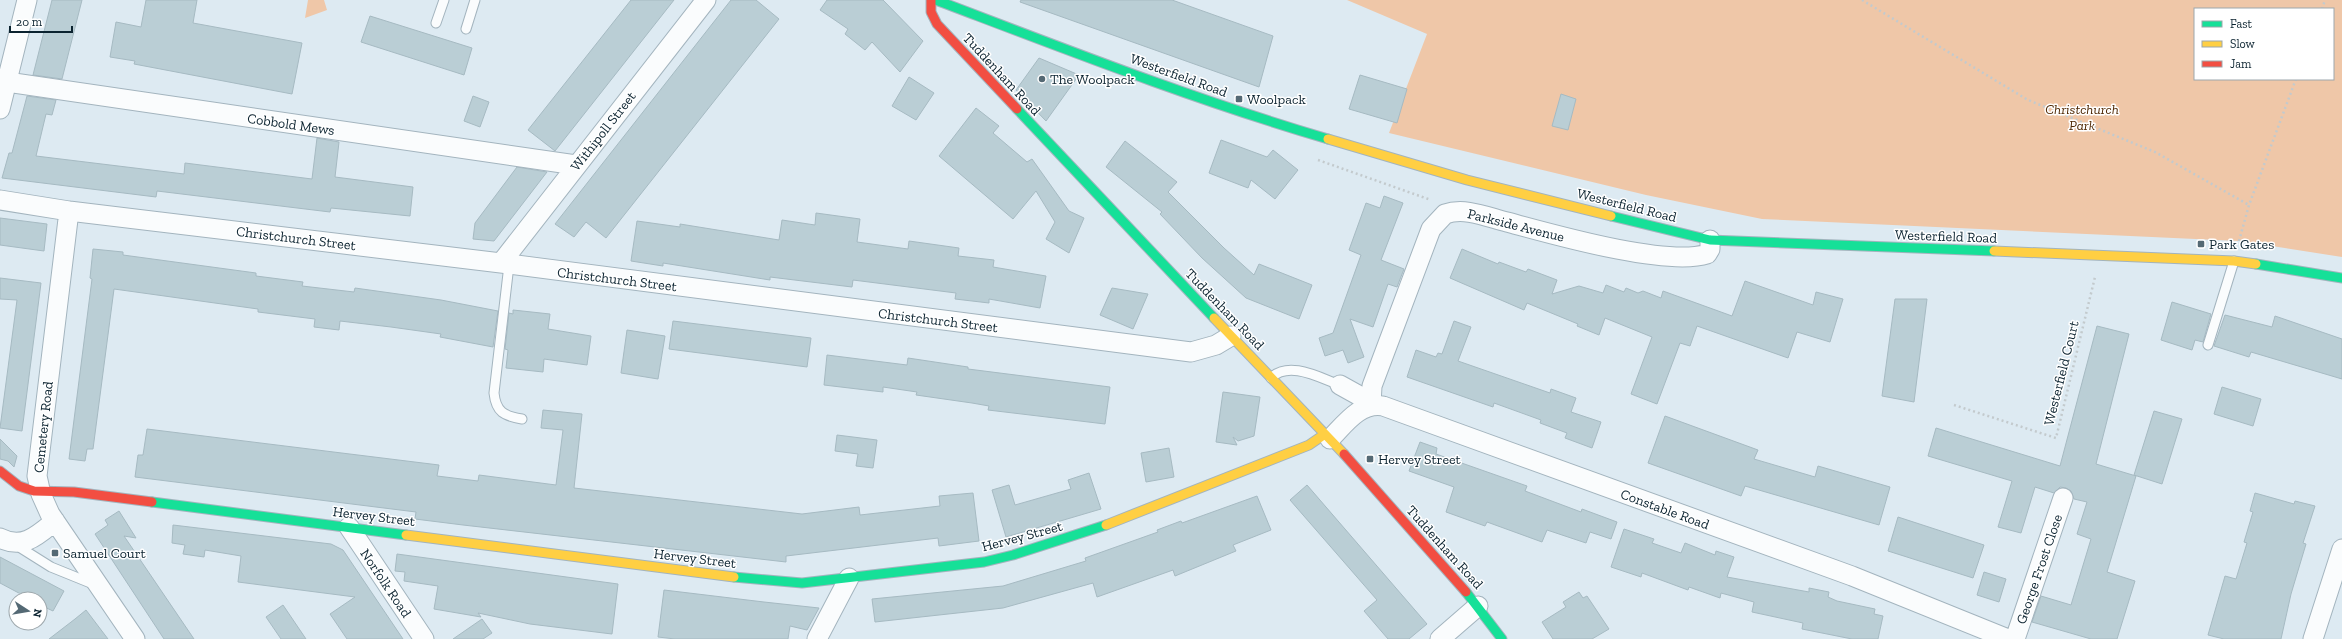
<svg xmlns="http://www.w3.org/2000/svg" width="2342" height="639" viewBox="0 0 2342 639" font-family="'Zilla Slab',serif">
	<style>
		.green { fill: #efc7a8; fill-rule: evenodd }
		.building { fill: #baced5; stroke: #a6bac2 }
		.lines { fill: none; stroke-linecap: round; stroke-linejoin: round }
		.lane-casing { stroke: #a3b4be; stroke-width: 11 }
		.street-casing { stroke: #a3b4be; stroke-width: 21 }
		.fast-casing { stroke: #a3b4be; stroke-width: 11 }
		.slow-casing { stroke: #a3b4be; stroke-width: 11 }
		.jam-casing { stroke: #a3b4be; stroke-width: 11 }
		.path { stroke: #c3cacd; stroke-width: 2.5; stroke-dasharray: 2 3; stroke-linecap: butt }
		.lane { stroke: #fafcfd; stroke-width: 9 }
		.street { stroke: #fafcfd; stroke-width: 19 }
		.fast { stroke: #16e098; stroke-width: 9 }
		.slow { stroke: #ffcf43; stroke-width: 9 }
		.jam { stroke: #f24e42; stroke-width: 9 }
		.poi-dot { fill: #546974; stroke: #fff; stroke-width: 1.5 }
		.labels { text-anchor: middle; stroke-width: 3; stroke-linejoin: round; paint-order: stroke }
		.street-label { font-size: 14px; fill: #0b2330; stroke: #fff }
		.poi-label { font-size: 14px; fill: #0b2330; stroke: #fff; text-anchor: start }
		.park-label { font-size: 14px; font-style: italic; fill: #4d2601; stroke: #fff }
	</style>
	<rect width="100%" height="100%" fill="#ddeaf2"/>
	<path class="green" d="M308 0H324L327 10 305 18Z
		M1347 0H2342V257L2239 241 1762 219 1646 195 1389 133 1427 34ZM2195 9H2333V79H2195Z"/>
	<path class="building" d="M52 0H82L62 79 33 75Z
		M146 0H197L193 23 302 43 292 94 134 64 135 61 110 57 116 22 141 27Z
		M631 0H674L555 151 528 130Z
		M731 0H756L779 19 606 238 586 222 574 237 555 224Z
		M827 0H883L923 41 900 72 872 42 865 50 845 34 848 29 820 10Z
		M1021 0H1172L1273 36 1259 87 1020 2Z
		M370 16 472 48 464 75 361 42Z
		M1039 58 1079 75 1046 121 1016 90Z
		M1360 75 1407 89 1397 123 1349 109Z
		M909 77 934 93 916 120 892 106Z
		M1561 94 1576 99 1568 130 1552 126Z
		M27 96 56 100 52 115 46 114 36 156 184 174 185 163 312 179 317 138 339 142 335 177 413 187 410 216 331 208 330 212 157 191 156 197 2 178 9 153H12Z
		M473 96 489 102 480 127 464 121Z
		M976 108 999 126 993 133 1027 162 1032 159 1069 211 1084 218 1069 253 1046 239 1055 222 1036 191 1013 219 939 156Z
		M1221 140 1267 157 1273 150 1298 170 1275 199 1251 180 1248 188 1209 173Z
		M1125 141 1177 182 1168 192 1224 248 1254 275 1259 264 1312 285 1299 319 1246 298 1202 258 1160 214 1162 212 1106 167Z
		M517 167 547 172 494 241 473 239 475 223Z
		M1384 196 1403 203 1381 260 1404 269 1397 287 1388 284 1373 327 1350 319 1364 357 1348 363 1343 350 1325 356 1319 338 1333 333 1361 255 1349 250 1366 203 1380 208Z
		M816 213 860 219 857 242 908 249 909 241 959 248 958 256 994 260 993 267 1046 276 1040 308 989 299V303L955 299 956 293 853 280 852 287 770 277V280L663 263V266L631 261 637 221 680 227V224L779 240 782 220 815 225Z
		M0 218 47 224 44 251 0 245Z
		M93 249 123 252V255L256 273V276L303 282 302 286 354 292 355 288 441 300 498 311 493 347 440 337 441 334 391 327 340 321 339 330 314 327 315 319 258 312V309L114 289 93 449H87L85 461 69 459 92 279 90 278Z
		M1462 249 1498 264 1499 262 1526 272 1528 269 1557 280 1552 294 1579 286 1603 293 1606 285 1624 292 1626 288 1638 293 1643 291 1661 298 1663 291 1732 316 1745 281 1813 305 1816 292 1843 299 1830 342 1797 332 1788 358 1697 326 1690 346 1680 343 1657 404 1631 394 1652 337 1605 318 1599 335 1577 326 1578 324 1527 303 1524 310 1450 278Z
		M0 278 41 283 22 431 0 428 17 300 0 299Z
		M1112 288 1148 294 1133 329 1100 315Z
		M1895 299H1927L1914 402 1882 396Z
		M2172 302 2211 314 2203 342 2195 340 2192 350 2161 340Z
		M513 310 550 314 548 329 591 336 587 365 544 359 543 372 506 368 508 350 505 349 509 313 513 314Z
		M2225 315 2272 327 2275 316 2342 339V379L2251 352 2249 357 2214 346Z
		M673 321 811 338 807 367 669 349Z
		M1454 321 1471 327 1458 361 1550 393 1551 389 1576 398 1571 412 1601 422 1592 448 1565 438 1567 433 1540 423 1541 420 1494 403 1493 407 1407 377 1416 350 1436 357 1438 353 1442 354Z
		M2097 326 2129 334 2096 464 2136 476 2107 572 2135 581 2117 639H2091L2032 622 2041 596 2071 605 2091 539 2077 534 2087 502 2074 499 2071 491 2066 488 2060 487 2054 493 2035 487 2021 533 1998 527 2012 481 1928 456 1936 428 2060 466Z
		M627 330 665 336 658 379 621 373Z
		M827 355 907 365 908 358 968 367V369L1110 387 1105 424 988 410 989 406 972 403 916 395 917 392 883 387V392L824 385Z
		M2222 387 2261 399 2253 426 2214 414Z
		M1223 392 1260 397 1254 436 1238 441 1233 437 1237 445 1216 442Z
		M543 410 582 414 574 488 802 514 859 507 860 515 940 506 939 496 973 493 979 541 939 546 938 538 786 556V562L463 525 415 519 416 512 135 477 138 455H143L147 429 439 465 437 476 478 481 479 475 556 485 563 430 541 428Z
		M2154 411 2182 419 2162 484 2134 475Z
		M1665 416 1758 450 1754 459 1815 477 1818 466 1890 487 1879 525 1745 486 1741 496 1648 463Z
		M837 435 877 440 873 468 856 466 858 454 835 451Z
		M0 439 17 456 14 467 8 461 0 459Z
		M1420 442 1437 448 1436 454 1527 486 1525 491 1581 512 1582 509 1617 522 1611 539 1590 532 1586 543 1547 530 1542 542 1487 522 1485 526 1446 512 1454 487 1409 471Z
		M1169 448 1174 477 1146 482 1141 453Z
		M1089 473 1101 509 1006 537 992 490 1009 485 1015 505 1071 489 1068 480Z
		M1307 485 1427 624 1409 639H1388L1364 611 1377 600 1290 500Z
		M2255 493 2294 504 2295 501 2315 506 2303 543 2306 544 2291 594 2281 639H2224L2208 635 2225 576 2236 579 2247 543 2244 542 2253 512 2250 511Z
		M1257 496 1271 530 1233 545 1236 551 1175 576 1173 570 1097 597 1093 583 1003 608 875 622 872 599 1003 586 1086 561 1085 558 1158 532 1157 530 1181 521 1182 523Z
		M119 511 136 538 124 536 194 639H164L95 534 108 525 105 520Z
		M1898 517 1984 545 1973 578 1888 551Z
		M173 525 331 544 343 550 403 639H347L330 614 355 597 238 582 241 556 205 550 204 557 183 554 185 545 172 543Z
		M1624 529 1654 539 1652 543 1681 553 1685 543 1715 555 1716 551 1734 557 1727 577 1809 592V588L1829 592 1828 597 1837 601 1875 609 1874 614 1883 616 1878 639H1852L1802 629 1803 623 1752 612 1754 602 1721 593 1720 598 1689 587 1688 590 1642 573 1641 577 1611 567Z
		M397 554 618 584 612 634 530 624 478 613 481 617 434 609 438 586 404 581 405 572 395 571Z
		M0 557 64 591 53 611 40 605V599H30L0 583Z
		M1984 572 2006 579 1999 602 1977 595Z
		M664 590 764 602 819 608 807 630 790 626 788 639H675L658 637Z
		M1579 592 1583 598 1587 596 1609 629 1592 639H1553L1542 622 1566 607 1563 602Z
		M283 605 306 639H281L266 617Z
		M86 610 108 639H49L75 619Z
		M482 619 492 633 483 639H453Z"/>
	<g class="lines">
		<g class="lane-casing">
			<path id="lane" d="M436 23 444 0
				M466 29 475 0
				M509 265 494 393C496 412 504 416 522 419
				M2208 345 2234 261
				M1271 378C1289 360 1320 378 1340 385
				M16 545 51 567 93 584"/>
		</g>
		<g class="street-casing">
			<path id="street" d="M7 82 576 165
				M0 109 27 0
				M0 200 69 211 501 263 1191 352 1216 345 1231 336
				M69 211 37 476 41 494 50 514 135 639
				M501 263 706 0
				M1340 385 1358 395
				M1371 405 1372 386 1431 229 1445 214C1465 207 1487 217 1507 222 1552 234 1666 267 1707 254L1710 249V240
				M1330 439C1345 424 1360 402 1383 406L1852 576 2008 639
				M349 527 424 639
				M0 538C23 550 38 535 55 521
				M817 639 849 578
				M1440 639 1478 606
				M2015 639 2063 498
				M2313 639 2342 549"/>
		</g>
		<g class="fast-casing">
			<path id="fast" d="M936 0C1065 49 1195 100 1328 139
				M1017 109 1214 318
				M1611 216 1710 240 1994 251
				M2256 264 2342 278
				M152 502 406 535
				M734 577 802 583 984 562 1013 555 1106 525
				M1466 592 1502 639"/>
		</g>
		<g class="slow-casing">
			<path id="slow" d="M1328 139 1467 180 1611 216
				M1994 251 2234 261 2256 264
				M1214 318 1344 454
				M1106 525 1309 445 1325 434
				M406 535 734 577"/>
		</g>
		<g class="jam-casing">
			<path id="jam" d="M931 0V12L937 24 1017 109
				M1344 454 1466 592
				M0 471 19 486 34 491 74 492 152 502"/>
		</g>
		<path class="path" d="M1862 0 2028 100 2155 152 2249 205
			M2322 9 2325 0
			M1318 160 1431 200
			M2239 241 2249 205 2296 79
			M1954 405 2056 438 2095 277"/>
		<use href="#lane" class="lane"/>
		<use href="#street" class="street"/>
		<use href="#fast" class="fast"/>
		<use href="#slow" class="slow"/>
		<use href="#jam" class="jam"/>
	</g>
	<g class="poi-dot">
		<circle cx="1042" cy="79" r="4"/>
		<rect x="1235" y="95" width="8" height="8" rx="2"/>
		<rect x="2197" y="240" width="8" height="8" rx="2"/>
		<rect x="1366" y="455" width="8" height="8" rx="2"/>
		<rect x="51" y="549" width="8" height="8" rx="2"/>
	</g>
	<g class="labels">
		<g class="street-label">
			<text transform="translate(1002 74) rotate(47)" y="5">Tuddenham Road</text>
			<text transform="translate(1179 75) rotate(20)" y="5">Westerfield Road</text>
			<text transform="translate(291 124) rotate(8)" y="5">Cobbold Mews</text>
			<text transform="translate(603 131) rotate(-52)" y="5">Withipoll Street</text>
			<text transform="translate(1627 205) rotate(14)" y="5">Westerfield Road</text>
			<text transform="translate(1516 225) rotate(14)" y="5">Parkside Avenue</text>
			<text transform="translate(1946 236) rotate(2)" y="5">Westerfield Road</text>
			<text transform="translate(296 238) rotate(7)" y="5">Christchurch Street</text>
			<text transform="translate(617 279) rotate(7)" y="5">Christchurch Street</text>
			<text transform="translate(1225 309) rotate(46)" y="5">Tuddenham Road</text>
			<text transform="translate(938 320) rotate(7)" y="5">Christchurch Street</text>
			<text transform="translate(2061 373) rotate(-76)" y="5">Westerfield Court</text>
			<text transform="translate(43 427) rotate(-84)" y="5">Cemetery Road</text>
			<text transform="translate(1665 509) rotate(20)" y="5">Constable Road</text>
			<text transform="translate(374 516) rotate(7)" y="5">Hervey Street</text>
			<text transform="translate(1022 536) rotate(-15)" y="5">Hervey Street</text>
			<text transform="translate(1445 547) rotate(48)" y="5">Tuddenham Road</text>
			<text transform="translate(695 558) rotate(7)" y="5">Hervey Street</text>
			<text transform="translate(2039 569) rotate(-71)" y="5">George Frost Close</text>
			<text transform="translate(386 583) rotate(56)" y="5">Norfolk Road</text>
		</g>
		<g class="poi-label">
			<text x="1050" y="84">The Woolpack</text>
			<text x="1247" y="104">Woolpack</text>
			<text x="2209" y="249">Park Gates</text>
			<text x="1378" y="464">Hervey Street</text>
			<text x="63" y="558">Samuel Court</text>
		</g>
		<g class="park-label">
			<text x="2082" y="114">Christchurch<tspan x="2082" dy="16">Park</tspan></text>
		</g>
	</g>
	<rect x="2194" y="8" width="140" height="72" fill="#ffffff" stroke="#9da7ac"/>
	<rect x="2202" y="21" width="20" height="6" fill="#16e098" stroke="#9da7ac"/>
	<text x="2230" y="28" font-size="12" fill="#0b2330">Fast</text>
	<rect x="2202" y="41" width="20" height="6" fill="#ffcf43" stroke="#9da7ac"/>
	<text x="2230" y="48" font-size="12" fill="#0b2330">Slow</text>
	<rect x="2202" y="61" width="20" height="6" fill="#f24e42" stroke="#9da7ac"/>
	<text x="2230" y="68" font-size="12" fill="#0b2330">Jam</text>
	<g transform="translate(28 611) rotate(102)"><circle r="19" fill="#ffffff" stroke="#9da7ac"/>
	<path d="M0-3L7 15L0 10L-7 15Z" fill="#546974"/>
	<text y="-6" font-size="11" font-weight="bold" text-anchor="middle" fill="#0b2330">N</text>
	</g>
	<path d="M10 26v6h62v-6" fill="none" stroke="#0b2330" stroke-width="2"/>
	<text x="16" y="26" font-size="12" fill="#0b2330" stroke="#ffffff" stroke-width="3" paint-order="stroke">20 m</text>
</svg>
